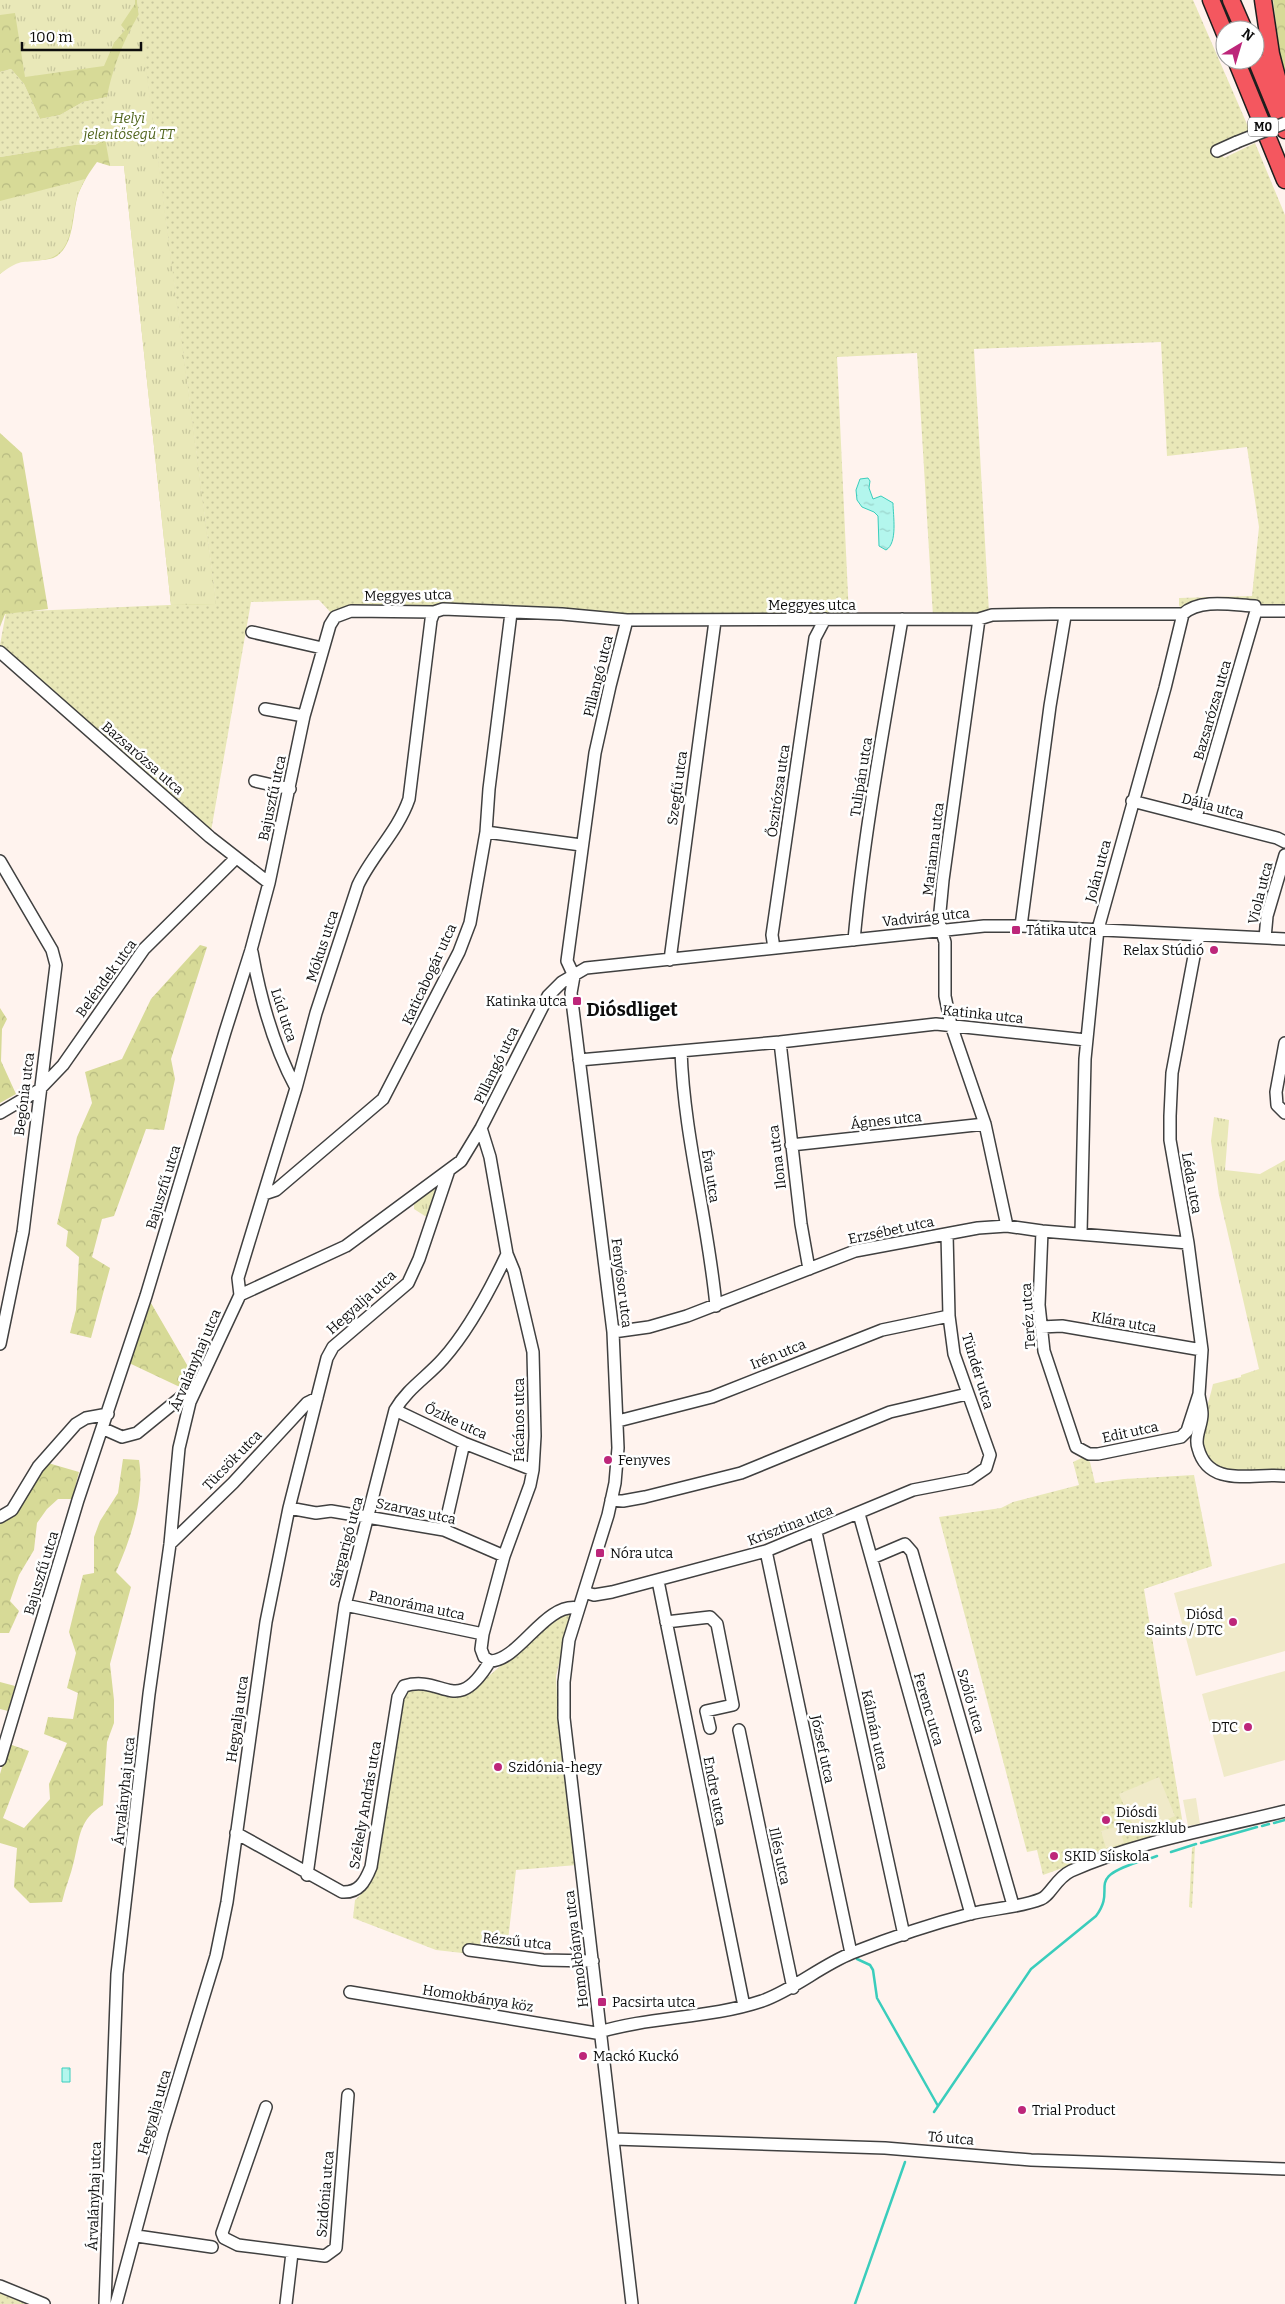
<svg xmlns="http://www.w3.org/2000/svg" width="1285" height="2304" viewBox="0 0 1285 2304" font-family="Bitter,serif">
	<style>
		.grass { fill: url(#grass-dots) }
		.forest { fill: url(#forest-crowns) }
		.park { fill: url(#park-tufts) }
		.pitch { fill: #f0eac9 }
		.water { fill: url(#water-ripples); stroke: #3acdbc }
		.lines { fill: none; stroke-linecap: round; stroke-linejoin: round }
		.stream { stroke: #3acdbc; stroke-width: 2.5 }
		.minor-casing { stroke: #404040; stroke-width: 14 }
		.highway-casing { stroke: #1e1e1e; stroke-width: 19 }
		.minor { stroke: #fff; stroke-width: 11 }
		.highway { stroke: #f4575f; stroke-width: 16 }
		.minor-bridge-casing { stroke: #404040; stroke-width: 14; stroke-linecap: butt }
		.minor-bridge { stroke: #fff; stroke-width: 11 }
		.poi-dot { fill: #bd267a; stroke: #fff; stroke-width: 2 }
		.labels { text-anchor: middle; stroke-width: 5; stroke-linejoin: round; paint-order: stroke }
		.shield { fill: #fff; stroke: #565656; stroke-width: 1 }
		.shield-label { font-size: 12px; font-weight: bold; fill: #0d0d0d }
		.park-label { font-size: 14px; font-style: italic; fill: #51651e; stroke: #fff }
		.street-label { font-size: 14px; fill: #0d0d0d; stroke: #fff }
		.poi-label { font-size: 14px; fill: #0d0d0d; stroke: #fff; text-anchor: start }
		.district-label { font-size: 19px; font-weight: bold; fill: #0d0d0d; stroke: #fff }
	</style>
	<defs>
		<pattern id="grass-dots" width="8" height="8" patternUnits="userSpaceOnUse" patternTransform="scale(1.25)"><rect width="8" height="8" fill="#e9e8b8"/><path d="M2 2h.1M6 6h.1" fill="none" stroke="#c7c69d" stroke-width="1.8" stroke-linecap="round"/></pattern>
		<pattern id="forest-crowns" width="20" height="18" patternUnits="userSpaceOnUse" patternTransform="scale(1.25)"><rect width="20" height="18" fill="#d7da97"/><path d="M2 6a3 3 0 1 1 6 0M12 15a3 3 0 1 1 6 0" fill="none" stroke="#b7ba81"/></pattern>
		<pattern id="park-tufts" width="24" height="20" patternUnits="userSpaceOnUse" patternTransform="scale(1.25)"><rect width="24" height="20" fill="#e9e8b8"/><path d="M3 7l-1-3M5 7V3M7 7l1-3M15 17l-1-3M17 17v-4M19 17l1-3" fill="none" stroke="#c7c69d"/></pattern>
		<pattern id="water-ripples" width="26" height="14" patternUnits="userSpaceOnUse" patternTransform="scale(1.25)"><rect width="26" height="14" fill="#b3f6ed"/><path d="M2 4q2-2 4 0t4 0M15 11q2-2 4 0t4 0" fill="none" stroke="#99d2ca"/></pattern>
	</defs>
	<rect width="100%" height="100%" fill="#fff3ee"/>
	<path class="grass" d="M137 0H1193L1250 131 1216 144 1224 158 1255 143 1285 215V611L1221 604 1183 614 1179 605V598L1252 596 1259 527 1247 447 1167 456 1161 342 974 349 989 612 980 616H933L917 353 837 357 849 617 715 621 498 611 335 617 319 600 251 602 210 837 104 748 0 645 6 612 216 603Z
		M11 69 24 84 40 119 60 115 83 102 117 95 112 135 95 145H74L0 157V72Z
		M1084 1457 1090 1462 1095 1483 1124 1479 1194 1475 1212 1566 1144 1589 1183 1825 1043 1875 1037 1850 1027 1852 939 1517 1001 1508 1013 1502 1079 1485 1073 1462Z
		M571 1614 556 1676 559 1734 577 1865 516 1870 506 1958 436 1950 353 1918 355 1900 366 1889 374 1869 398 1696 415 1688H475L556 1618Z
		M1195 1846 1192 1908 1189 1907 1192 1848Z
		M0 2290 34 2304H0Z"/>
	<path class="forest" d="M0 0H137L216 604 171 605 124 166H110L97 162C89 173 83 182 78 195 72 213 75 243 57 256 45 264 28 256 15 262 10 265 5 270 0 274V157L74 145H95L112 135 117 95 83 102 60 115 40 119 24 84 11 69 0 72Z
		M1273 0H1285V74L1281 64Z
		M0 433 22 453 48 609 5 614 0 627Z
		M200 945 207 947 171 1059 175 1079 164 1130 146 1129 114 1216 102 1219 92 1257 110 1268 91 1338 70 1333 76 1310 79 1257 66 1246 68 1231 57 1224 77 1137 92 1103 85 1072 122 1059 151 999Z
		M0 1008 7 1019 2 1029 1 1061 16 1094 0 1103Z
		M151 1303 190 1370 188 1384 184 1389 129 1363Z
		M123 1459 139 1460C145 1497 131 1538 116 1572L131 1587 110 1664 114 1700V1723L107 1742 103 1805C79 1820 80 1836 74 1861 71 1875 65 1888 62 1902L30 1903 14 1887 17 1848 0 1843V1774L9 1744 29 1751 3 1818 24 1828 50 1799 49 1784 67 1743 44 1734 48 1717 73 1719 78 1693 67 1688 76 1653 69 1632 83 1575 94 1573V1537L100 1521 118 1493Z
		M48 1463 79 1472 72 1499H58L47 1509 37 1523 34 1550 19 1575 10 1601 19 1611 9 1633H0V1521C27 1506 31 1487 48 1463Z
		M0 1682 15 1686 8 1711 0 1709Z"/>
	<path class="park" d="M0 0H135V4L121 25 125 30 114 43 104 66 25 77 15 13 0 15Z
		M139 14 216 604 171 605 124 166H110C108 153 104 137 104 124 106 84 119 48 139 14Z
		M85 179C82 185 79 191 77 197 71 218 74 253 47 259 22 265 24 256 0 274V201Z
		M1214 1117 1229 1120 1225 1170 1260 1174 1285 1160V1472C1260 1472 1201 1479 1201 1441 1201 1423 1209 1402 1213 1384L1241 1377V1375L1259 1369 1219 1195 1211 1141Z
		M434 1187 438 1191 428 1218 414 1209V1202Z"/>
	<path class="pitch" d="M1285 1563V1651L1196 1676 1174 1593Z
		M1285 1671V1760L1224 1777 1202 1694Z
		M1159 1777 1175 1816 1136 1833 1119 1794Z
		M1196 1798 1200 1824 1188 1826 1183 1800Z
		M1119 1826 1124 1843 1106 1848 1101 1831Z"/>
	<path class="water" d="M868 478 870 481 869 488 873 499 881 496 893 503C893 515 898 543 886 550L879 546 878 516 874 512 862 507 857 500 856 490 860 479Z
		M62 2068H70V2082H62Z"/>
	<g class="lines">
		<path class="stream" d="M1274 1823 1285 1820
			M1262 1826 1269 1824
			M1201 1843 1257 1827
			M1171 1852 1196 1844
			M1143 1861 1157 1856
			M855 1956 857 1959 870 1965 873 1970 877 1998 938 2106
			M934 2112 1031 1969 1096 1916C1118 1887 1083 1880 1138 1862
			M855 2304 905 2162"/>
		<g class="minor-casing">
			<path id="minor" d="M1217 151 1237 142
				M979 619 943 880 939 922 945 942V996L951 1025 985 1124 1007 1226
				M252 632 322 648
				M0 652 210 837 269 883
				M265 709 304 716
				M255 781 290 789
				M1132 801 1277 838 1285 842
				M1196 817 1256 611
				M486 832 581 845
				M0 861 52 950 56 965 23 1232 0 1344
				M1021 926 1050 706 1065 616
				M1265 938 1267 916 1285 855
				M854 940C864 832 884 726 902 619
				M774 948 772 935 815 638 825 619
				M252 952C260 997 274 1047 296 1088
				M670 960 715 621
				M574 976 571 993 613 1332 618 1448 615 1483 608 1515 569 1640 564 1682V1718L632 2304
				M574 976 567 961 595 753 610 686 627 620
				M780 1042 801 1224 809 1269
				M1285 1043 1276 1092 1277 1105 1285 1113
				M681 1051C684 1137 708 1220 716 1306
				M579 1060 780 1042 936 1024 1086 1040
				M0 1113 39 1090 63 1065 144 949 236 858
				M481 1128 490 1157 507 1254 514 1271 533 1352 535 1436 533 1470 530 1485 504 1556 483 1634 481 1649 484 1657 490 1661C519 1661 545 1602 578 1608
				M791 1145 985 1124
				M264 1194 276 1190 383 1099 459 952 470 923 486 832 489 789 511 613
				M1042 1231 1039 1305 1044 1351 1076 1447 1089 1454H1098L1181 1437 1187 1431 1199 1394 1202 1350 1188 1243 1170 1140V1116L1172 1073 1198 935
				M1081 1233 1085 1059 1098 929 1165 688 1183 614
				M240 1295 346 1246 461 1161 481 1128 548 996 562 982 586 968 984 926H1021L1285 939
				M240 1295 238 1278 296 1088 316 1013 358 885C372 855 398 831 409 799L431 620 434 612
				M1041 1327 1062 1326 1202 1350
				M613 1332 649 1327 687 1316 855 1251 978 1228 1007 1226 1042 1231 1188 1243
				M1199 1395C1200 1402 1202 1408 1202 1414 1202 1426 1194 1437 1198 1448 1209 1490 1256 1472 1285 1476
				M395 1410 464 1443 533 1470
				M618 1421 712 1397 882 1330 949 1316
				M104 1429 122 1437 137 1433 196 1385
				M611 1500 623 1501 645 1497 741 1473 890 1412 967 1394
				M289 1508 316 1513 331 1511 444 1530 504 1556
				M859 1514 971 1914
				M0 1517 12 1510 38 1467 76 1424 86 1418 108 1414
				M444 1530 464 1443
				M816 1532 904 1935
				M170 1544 233 1483 307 1403 317 1398
				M766 1551 851 1953
				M872 1558 905 1544 912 1552 1013 1905
				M658 1581 744 2006
				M584 1592 594 1595 612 1592 766 1551 913 1490 970 1479 986 1468 990 1455 954 1354 949 1316 947 1234
				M345 1605 483 1634
				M666 1622 710 1617 717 1624 733 1705 706 1711 710 1728
				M739 1730 793 1988
				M0 1760 78 1500 146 1296 225 1032 251 950 269 883 304 716 330 625 335 617 351 611 434 612 443 609 562 614 627 620 979 619 992 615 1052 614H1183C1200 598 1233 605 1255 606L1256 611H1285
				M236 1833 342 1892C359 1893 365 1882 371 1867L398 1697 404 1686C444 1674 456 1718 490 1661
				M307 1875 345 1605 395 1410C407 1389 427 1377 443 1359 469 1330 490 1290 507 1254
				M469 1950 543 1960 593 1961
				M350 1992 596 2033C650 2016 708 2019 762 2001 795 1989 820 1966 852 1953 890 1938 931 1924 970 1914 993 1908 1019 1908 1041 1899 1050 1896 1056 1878 1071 1871 1138 1841 1214 1829 1285 1811
				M266 2107 222 2233 224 2238 238 2245 325 2256 336 2248 348 2095
				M614 2139 885 2148 1031 2160 1285 2169
				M137 2236 212 2247
				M0 2286 44 2304
				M105 2304 117 1974 149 1694 170 1544 179 1448 190 1402 240 1295
				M116 2304 162 2133 216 1956 227 1902 266 1622 289 1508 327 1358 333 1347 408 1283 419 1259 448 1173
				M286 2304 292 2253"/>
		</g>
		<g class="highway-casing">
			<path id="highway" d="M1211 0 1225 34
				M1231 0 1244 30
				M1263 0 1271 54 1285 108
				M1255 57 1285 130
				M1236 60 1285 180"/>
		</g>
		<use href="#minor" class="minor"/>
		<use href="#highway" class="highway"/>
		<g class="minor-bridge-casing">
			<path id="minor-bridge" d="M1237 142 1285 123"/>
		</g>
		<use href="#minor-bridge" class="minor-bridge"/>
	</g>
	<g class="poi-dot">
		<rect x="1011" y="925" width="10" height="10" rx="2.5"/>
		<circle cx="1214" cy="950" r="5"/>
		<rect x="572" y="996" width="10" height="10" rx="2.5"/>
		<circle cx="608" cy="1460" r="5"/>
		<rect x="595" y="1548" width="10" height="10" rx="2.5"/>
		<circle cx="1233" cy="1622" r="5"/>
		<circle cx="1248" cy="1727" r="5"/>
		<circle cx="498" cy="1767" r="5"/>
		<circle cx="1106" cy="1820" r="5"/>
		<circle cx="1054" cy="1856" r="5"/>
		<rect x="597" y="1997" width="10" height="10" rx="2.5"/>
		<circle cx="583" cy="2056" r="5"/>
		<circle cx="1022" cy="2110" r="5"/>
	</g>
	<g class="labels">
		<rect class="shield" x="1248" y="117.5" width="30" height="19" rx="4"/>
		<g class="shield-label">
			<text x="1263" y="131">M0</text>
		</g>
		<g class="park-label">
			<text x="129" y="123">Helyi<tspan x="129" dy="16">jelentőségű TT</tspan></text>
		</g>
		<g class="street-label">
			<text transform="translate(408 595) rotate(-1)" y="5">Meggyes utca</text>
			<text x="812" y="610">Meggyes utca</text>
			<text transform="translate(598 676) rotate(-76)" y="5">Pillangó utca</text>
			<text transform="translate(1212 710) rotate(-74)" y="5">Bazsarózsa utca</text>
			<text transform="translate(143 758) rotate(41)" y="5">Bazsarózsa utca</text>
			<text transform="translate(861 777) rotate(-81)" y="5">Tulipán utca</text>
			<text transform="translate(677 788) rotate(-82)" y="5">Szegfű utca</text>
			<text transform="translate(778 791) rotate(-82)" y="5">Őszirózsa utca</text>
			<text transform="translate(272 798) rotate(-78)" y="5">Bajuszfű utca</text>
			<text transform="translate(1213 806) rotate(15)" y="5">Dália utca</text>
			<text transform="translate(933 849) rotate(-83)" y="5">Marianna utca</text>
			<text transform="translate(1098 871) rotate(-75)" y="5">Jolán utca</text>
			<text transform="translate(1260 893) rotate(-76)" y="5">Viola utca</text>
			<text transform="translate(926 917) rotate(-6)" y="5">Vadvirág utca</text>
			<text transform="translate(322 946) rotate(-72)" y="5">Mókus utca</text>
			<text transform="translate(429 974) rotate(-65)" y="5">Katicabogár utca</text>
			<text transform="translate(106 978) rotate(-54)" y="5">Beléndek utca</text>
			<text transform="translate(983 1014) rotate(6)" y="5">Katinka utca</text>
			<text transform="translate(284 1015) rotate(72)" y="5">Lúd utca</text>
			<text transform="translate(496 1065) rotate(-64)" y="5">Pillangó utca</text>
			<text transform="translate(24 1094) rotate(-83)" y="5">Begónia utca</text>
			<text transform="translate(886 1120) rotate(-6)" y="5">Ágnes utca</text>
			<text transform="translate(777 1157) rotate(-97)" y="5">Ilona utca</text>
			<text transform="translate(711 1176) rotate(81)" y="5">Éva utca</text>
			<text transform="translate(1192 1183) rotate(80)" y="5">Léda utca</text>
			<text transform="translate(163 1187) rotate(-73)" y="5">Bajuszfű utca</text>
			<text transform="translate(891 1230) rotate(-12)" y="5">Erzsébet utca</text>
			<text transform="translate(622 1283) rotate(83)" y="5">Fenyősor utca</text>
			<text transform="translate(361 1302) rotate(-42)" y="5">Hegyalja utca</text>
			<text transform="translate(1028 1316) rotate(-94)" y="5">Teréz utca</text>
			<text transform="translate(1124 1322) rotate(10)" y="5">Klára utca</text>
			<text transform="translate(778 1354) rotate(-22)" y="5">Irén utca</text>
			<text transform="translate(195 1360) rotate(-67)" y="5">Árvalányhaj utca</text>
			<text transform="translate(978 1371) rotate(73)" y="5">Tündér utca</text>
			<text transform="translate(519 1420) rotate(-90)" y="5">Fácános utca</text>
			<text transform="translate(456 1421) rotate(25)" y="5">Őzike utca</text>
			<text transform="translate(1130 1432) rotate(-12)" y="5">Edit utca</text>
			<text transform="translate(232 1460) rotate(-46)" y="5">Tücsök utca</text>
			<text transform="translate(416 1511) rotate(12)" y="5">Szarvas utca</text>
			<text transform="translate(790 1525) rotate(-21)" y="5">Krisztina utca</text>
			<text transform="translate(346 1542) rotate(-75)" y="5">Sárgarigó utca</text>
			<text transform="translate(41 1573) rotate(-73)" y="5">Bajuszfű utca</text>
			<text transform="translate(417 1605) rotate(12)" y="5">Panoráma utca</text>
			<text transform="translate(971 1701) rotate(74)" y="5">Szőlő utca</text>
			<text transform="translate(929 1709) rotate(74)" y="5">Ferenc utca</text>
			<text transform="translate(237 1719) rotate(-82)" y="5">Hegyalja utca</text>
			<text transform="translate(875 1730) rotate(78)" y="5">Kálmán utca</text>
			<text transform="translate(823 1749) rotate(78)" y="5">József utca</text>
			<text transform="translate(124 1791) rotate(-84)" y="5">Árvalányhaj utca</text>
			<text transform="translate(715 1791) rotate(79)" y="5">Endre utca</text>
			<text transform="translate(365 1805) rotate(-80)" y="5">Székely András utca</text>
			<text transform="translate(780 1856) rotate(78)" y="5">Illés utca</text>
			<text transform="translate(517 1941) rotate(6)" y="5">Rézsű utca</text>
			<text transform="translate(576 1949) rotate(-97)" y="5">Homokbánya utca</text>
			<text transform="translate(478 1998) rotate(9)" y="5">Homokbánya köz</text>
			<text transform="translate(154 2112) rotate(-74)" y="5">Hegyalja utca</text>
			<text transform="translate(951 2138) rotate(5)" y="5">Tó utca</text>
			<text transform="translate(325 2194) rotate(-85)" y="5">Szidónia utca</text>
			<text transform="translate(94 2196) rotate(-88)" y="5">Árvalányhaj utca</text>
		</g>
		<g class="poi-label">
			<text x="1026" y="935">Tátika utca</text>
			<text x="1204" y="955" text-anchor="end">Relax Stúdió</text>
			<text x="567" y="1006" text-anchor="end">Katinka utca</text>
			<text x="618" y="1465">Fenyves</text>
			<text x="610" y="1558">Nóra utca</text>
			<text x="1223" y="1619" text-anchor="end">Diósd<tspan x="1223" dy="16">Saints / DTC</tspan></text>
			<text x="1238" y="1732" text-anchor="end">DTC</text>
			<text x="508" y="1772">Szidónia-hegy</text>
			<text x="1116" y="1817">Diósdi<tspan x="1116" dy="16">Teniszklub</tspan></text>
			<text x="1064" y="1861">SKID Síiskola</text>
			<text x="612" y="2007">Pacsirta utca</text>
			<text x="593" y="2061">Mackó Kuckó</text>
			<text x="1032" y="2115">Trial Product</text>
		</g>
		<g class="district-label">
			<text x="632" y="1016">Diósdliget</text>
		</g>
	</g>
	<g transform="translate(1240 45) rotate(38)"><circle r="24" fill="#ffffff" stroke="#9e9e9e"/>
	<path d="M0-4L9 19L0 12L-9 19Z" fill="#bd267a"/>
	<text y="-8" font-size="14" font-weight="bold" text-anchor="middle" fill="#0d0d0d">N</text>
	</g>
	<path d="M22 42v8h119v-8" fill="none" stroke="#0d0d0d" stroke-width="2.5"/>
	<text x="30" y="42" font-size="15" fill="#0d0d0d" stroke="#ffffff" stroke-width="4" paint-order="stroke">100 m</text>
</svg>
